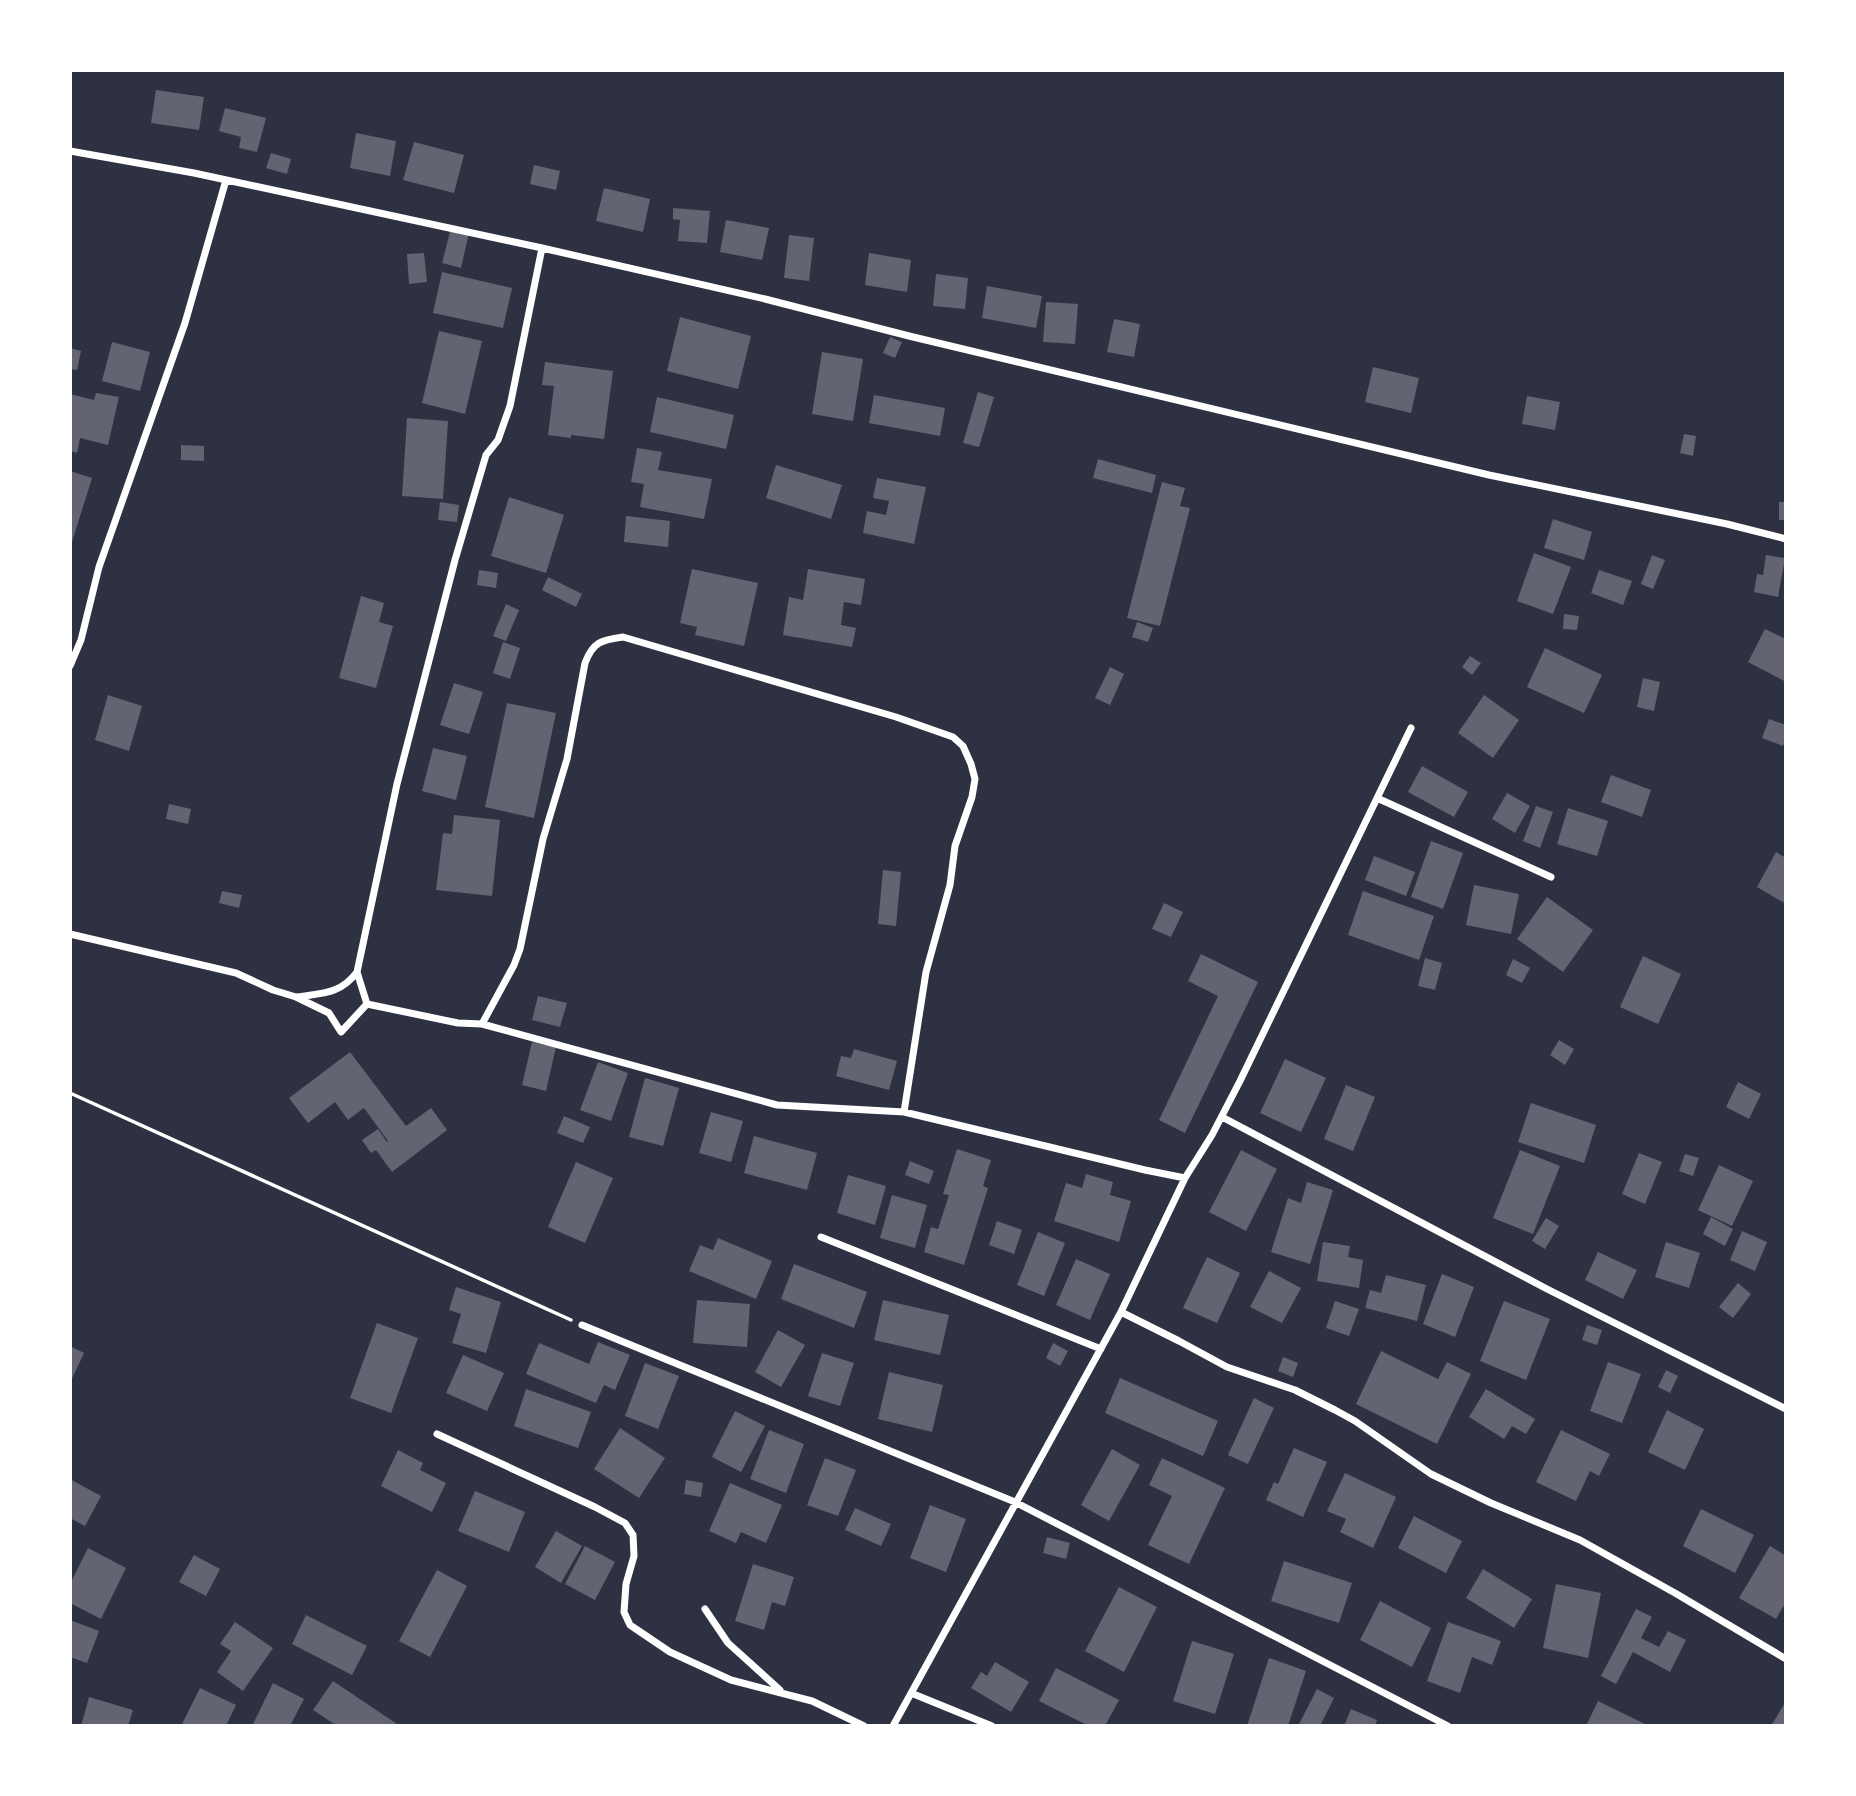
<svg xmlns="http://www.w3.org/2000/svg" width="1856" height="1796" viewBox="0 0 1856 1796" font-family="Montserrat,sans-serif">
	<style>
		.building { fill: #626471 }
		.lines { fill: none; stroke-linecap: round; stroke-linejoin: round }
		.path { stroke: #fff; stroke-width: 3.5 }
		.minor { stroke: #fff; stroke-width: 7 }
	</style>
	<rect width="100%" height="100%" fill="#2d3142"/>
	<path class="building" d="M156 90 204 97 199 130 151 123Z
		M225 108 266 118 257 152 239 148 241 137 219 131Z
		M356 133 396 141 390 176 350 168Z
		M414 142 464 155 454 193 403 180Z
		M271 153 291 159 287 174 266 168Z
		M534 165 560 171 556 190 530 184Z
		M604 188 650 199 643 232 596 221Z
		M673 208 710 211 707 243 678 241 680 220 673 219Z
		M726 220 769 228 762 260 720 252Z
		M451 228 469 233 461 268 442 263Z
		M789 235 814 238 809 281 784 278Z
		M424 253 427 282 409 284 407 254Z
		M869 253 911 260 907 292 865 285Z
		M442 272 512 288 503 328 433 313Z
		M936 274 968 278 965 309 933 306Z
		M987 286 1042 296 1036 328 982 318Z
		M1046 302 1078 304 1075 344 1043 342Z
		M680 317 751 336 738 389 667 371Z
		M1114 319 1140 324 1134 357 1107 352Z
		M439 331 482 341 465 414 422 403Z
		M890 337 902 342 895 358 883 353Z
		M112 342 150 352 140 391 102 381Z
		M70 348 81 351 77 370 70 369Z
		M822 352 863 359 853 421 812 414Z
		M545 362 613 371 604 439 571 435V438L548 435 554 386 542 385Z
		M1373 367 1419 378 1411 413 1365 402Z
		M978 392 994 397 979 447 963 443Z
		M96 393 119 397 108 445 80 438 77 453 70 451V394L94 400Z
		M874 395 945 408 940 436 869 423Z
		M1527 396 1560 402 1555 430 1522 424Z
		M657 397 734 415 726 449 650 432Z
		M407 418 448 421 443 499 402 496Z
		M1684 434 1696 436 1693 456 1680 453Z
		M181 445 204 446V461L181 460Z
		M637 448 662 452 658 470 712 479 704 519 640 507 644 484 631 482Z
		M1098 459 1156 475 1152 493 1093 478Z
		M776 465 842 485 831 519 766 498Z
		M70 471 92 478 72 542 70 541Z
		M877 478 926 487 914 544 863 533 867 511 886 515 889 501 873 498Z
		M1162 482 1185 488 1180 506 1190 508 1160 626 1127 618Z
		M509 497 564 515 546 573 491 556Z
		M440 502 459 505 457 522 438 520Z
		M1779 502H1786V520H1779Z
		M626 516 670 521 668 547 624 542Z
		M1553 519 1592 532 1584 560 1544 548Z
		M1534 553 1571 567 1553 614 1517 601Z
		M1652 555 1665 560 1653 589 1641 584Z
		M1766 555 1785 558 1778 597 1754 592 1757 574 1763 575Z
		M692 569 758 583 744 646 695 635 697 627 680 623Z
		M808 569 865 579 861 605 844 602 841 625 856 628 852 647 783 635 789 597 803 600Z
		M479 570 498 573 496 588 477 585Z
		M1599 570 1632 581 1623 605 1591 593Z
		M548 577 582 594 576 607 542 590Z
		M361 596 384 603 379 622 393 626 376 688 339 678Z
		M506 604 519 610 506 641 493 636Z
		M1564 614 1579 616 1577 630 1563 629Z
		M1137 622 1153 628 1148 642 1132 637Z
		M1765 629 1786 639V682L1748 662Z
		M503 642 520 648 510 679 493 673Z
		M1545 648 1602 675 1584 713 1527 687Z
		M1470 656 1481 663 1472 675 1462 667Z
		M1110 667 1124 674 1110 705 1095 698Z
		M1643 678 1660 682 1654 711 1637 707Z
		M454 683 483 692 469 734 440 725Z
		M108 695 142 706 129 751 95 740Z
		M1484 695 1519 720 1493 758 1458 733Z
		M507 703 556 713 534 818 485 807Z
		M1769 719 1786 725V738L1783 746 1762 738Z
		M433 748 467 756 456 800 422 791Z
		M1422 766 1468 792 1454 817 1408 792Z
		M1611 775 1651 790 1642 817 1601 802Z
		M1507 793 1530 806 1515 833 1492 819Z
		M169 804 191 809 188 824 166 819Z
		M1536 806 1553 812 1540 848 1523 841Z
		M1568 808 1608 821 1597 856 1557 844Z
		M454 815 500 820 492 896 436 890 443 833 452 834Z
		M1431 841 1463 853 1443 909 1411 897Z
		M1776 852 1786 858V904L1757 887Z
		M1374 856 1415 872 1406 896 1365 880Z
		M883 870 901 872 896 926 878 924Z
		M1474 885 1519 894 1511 934 1466 925Z
		M222 891 242 895 239 908 219 903Z
		M1363 891 1434 916 1419 960 1348 935Z
		M1547 897 1593 930 1563 972 1517 939Z
		M1164 903 1183 912 1171 937 1152 929Z
		M1201 954 1258 982 1185 1133 1159 1120 1218 996 1188 981Z
		M1643 956 1681 974 1658 1024 1620 1007Z
		M1425 958 1442 963 1435 990 1418 986Z
		M1513 959 1530 968 1522 983 1506 975Z
		M538 996 567 1003 560 1027 532 1020Z
		M1559 1040 1574 1049 1565 1065 1550 1055Z
		M532 1042 556 1047 546 1091 522 1085Z
		M854 1049 897 1061 889 1090 836 1076 841 1056 851 1058Z
		M350 1052 406 1126 431 1108 447 1130 392 1172 376 1150 371 1153 362 1140 378 1129 387 1142 388 1141 364 1108 348 1120 335 1102 308 1123 289 1098Z
		M1285 1059 1326 1078 1301 1132 1260 1113Z
		M598 1062 628 1073 611 1121 580 1110Z
		M645 1078 679 1088 663 1146 629 1137Z
		M1738 1082 1761 1094 1749 1119 1726 1107Z
		M1346 1085 1375 1097 1353 1151 1324 1139Z
		M1531 1103 1596 1125 1584 1163 1518 1142Z
		M711 1112 743 1121 731 1162 699 1153Z
		M564 1116 590 1127 583 1143 557 1133Z
		M754 1136 817 1153 807 1190 744 1173Z
		M957 1149 991 1160 983 1186 988 1188 964 1265 924 1252 931 1227 938 1229 949 1195 943 1194Z
		M1241 1150 1277 1169 1246 1231 1209 1212Z
		M1520 1150 1560 1166 1533 1234 1493 1218Z
		M1639 1153 1662 1162 1645 1204 1622 1194Z
		M1685 1154 1699 1158 1693 1176 1679 1171Z
		M910 1161 934 1171 929 1184 905 1175Z
		M576 1162 613 1178 585 1243 548 1227Z
		M1719 1165 1753 1181 1732 1226 1698 1210Z
		M1086 1174 1113 1182 1110 1195 1131 1201 1119 1242 1054 1221 1066 1183 1082 1188Z
		M848 1175 886 1186 875 1225 837 1213Z
		M1307 1182 1333 1190 1310 1264 1271 1252 1288 1198 1301 1203Z
		M892 1195 927 1205 915 1248 880 1238Z
		M1711 1217 1733 1229 1725 1246 1703 1234Z
		M1546 1218 1559 1226 1545 1249 1532 1241Z
		M997 1221 1022 1230 1014 1254 989 1245Z
		M1742 1231 1767 1242 1755 1271 1730 1260Z
		M1038 1232 1065 1243 1044 1296 1017 1285Z
		M718 1238 772 1261 756 1299 689 1271 700 1245 713 1250Z
		M1323 1242 1350 1246 1348 1257 1363 1260 1359 1288 1317 1281Z
		M1666 1242 1700 1253 1689 1288 1655 1277Z
		M1598 1252 1637 1270 1623 1299 1585 1280Z
		M1207 1257 1240 1273 1217 1323 1183 1308Z
		M1076 1259 1110 1274 1090 1320 1056 1305Z
		M794 1264 867 1292 854 1328 781 1299Z
		M1269 1271 1301 1288 1282 1323 1250 1307Z
		M1442 1274 1474 1287 1455 1337 1423 1324Z
		M1386 1275 1426 1285 1417 1321 1365 1308 1370 1290 1381 1293Z
		M1738 1283 1751 1294 1733 1318 1719 1307Z
		M456 1287 501 1302 486 1353 452 1343 461 1314 449 1310Z
		M697 1300 750 1304 747 1347 693 1343Z
		M883 1300 949 1315 940 1355 874 1340Z
		M1335 1301 1359 1309 1349 1336 1326 1328Z
		M1504 1301 1550 1319 1526 1380 1480 1361Z
		M377 1323 418 1338 391 1413 350 1398Z
		M1587 1325 1602 1330 1597 1345 1582 1340Z
		M778 1330 805 1345 781 1387 755 1372Z
		M598 1342 630 1355 615 1390 604 1385 596 1403 526 1374 539 1343 589 1364Z
		M1053 1343 1068 1351 1060 1366 1046 1358Z
		M70 1346 84 1353 70 1383Z
		M1381 1351 1438 1379 1447 1362 1471 1374 1437 1444 1356 1404Z
		M822 1353 854 1363 840 1406 808 1396Z
		M463 1355 504 1373 487 1411 446 1393Z
		M1283 1357 1298 1363 1293 1377 1278 1371Z
		M1608 1362 1641 1374 1622 1423 1590 1411Z
		M645 1363 679 1376 658 1429 625 1416Z
		M1666 1370 1678 1376 1670 1393 1658 1387Z
		M889 1372 943 1385 932 1432 878 1419Z
		M1120 1378 1218 1421 1203 1456 1105 1413Z
		M526 1389 591 1412 578 1448 514 1426Z
		M1486 1389 1535 1419 1526 1434 1512 1426 1504 1439 1469 1417Z
		M1254 1398 1274 1408 1248 1464 1228 1455Z
		M1667 1410 1704 1429 1685 1470 1648 1452Z
		M735 1411 765 1426 741 1472 712 1457Z
		M620 1428 665 1458 639 1498 594 1469Z
		M769 1430 804 1444 786 1493 750 1479Z
		M1561 1430 1610 1454 1599 1476 1590 1471 1576 1501 1536 1482Z
		M1294 1448 1327 1462 1303 1517 1266 1500 1274 1482 1278 1484Z
		M1112 1449 1140 1465 1109 1521 1081 1505Z
		M398 1450 423 1463 420 1470 446 1483 432 1512 381 1486Z
		M825 1458 856 1470 838 1516 807 1505Z
		M1162 1458 1225 1488 1189 1564 1148 1545 1172 1496 1149 1485Z
		M1345 1473 1396 1497 1373 1548 1340 1532 1346 1519 1327 1511Z
		M70 1479 101 1496 85 1526 70 1518Z
		M686 1480 703 1483 701 1497 684 1494Z
		M730 1483 782 1505 766 1543 741 1532 736 1543 709 1531Z
		M475 1491 525 1512 509 1552 458 1531Z
		M930 1505 966 1519 946 1572 910 1558Z
		M855 1508 891 1524 881 1546 845 1530Z
		M1701 1509 1754 1535 1735 1573 1683 1546Z
		M1414 1516 1462 1541 1446 1573 1398 1548Z
		M556 1531 582 1546 561 1583 535 1567Z
		M1047 1537 1070 1543 1066 1559 1043 1553Z
		M585 1546 615 1562 595 1600 565 1584Z
		M1770 1546 1786 1556V1602L1776 1619 1739 1598Z
		M88 1548 126 1568 101 1619 70 1603V1584Z
		M194 1555 220 1569 206 1596 179 1582Z
		M1284 1561 1352 1583 1339 1623 1271 1601Z
		M753 1564 794 1577 785 1606 772 1602 764 1630 735 1621Z
		M1483 1569 1532 1599 1514 1628 1466 1598Z
		M437 1570 467 1586 430 1657 399 1641Z
		M1556 1584 1601 1593 1588 1658 1543 1648Z
		M1119 1587 1157 1607 1124 1672 1085 1651Z
		M1380 1601 1431 1628 1412 1667 1360 1640Z
		M1636 1609 1652 1617 1641 1638 1659 1647 1668 1631 1686 1640 1670 1672 1633 1652 1616 1684 1601 1676Z
		M306 1615 367 1646 352 1675 292 1644Z
		M70 1620 99 1631 87 1663 70 1657Z
		M235 1622 273 1648 243 1691 217 1672 231 1651 220 1644Z
		M1448 1622 1501 1641 1492 1665 1472 1657 1460 1693 1427 1681Z
		M1192 1641 1234 1654 1215 1714 1173 1701Z
		M1269 1658 1306 1671 1288 1726H1247Z
		M995 1662 1029 1682 1011 1712 971 1688 981 1672 987 1676Z
		M1056 1668 1119 1700 1105 1726H1089L1039 1701Z
		M333 1681 400 1726H337L313 1710Z
		M273 1683 304 1699 290 1726H252Z
		M200 1688 236 1705 226 1726H181Z
		M1317 1689 1334 1698 1320 1726H1298Z
		M89 1697 133 1710 128 1726H81Z
		M1598 1701 1649 1726H1586Z
		M1786 1701V1726H1771Z
		M1351 1709 1377 1720 1375 1726H1344Z"/>
	<g class="lines">
		<path class="path" d="M70 1093 571 1320"/>
		<path class="minor" d="M70 151 194 173 542 248 765 299 909 336 1489 475 1727 524 1786 539
			M70 666 81 640 99 567 185 323 226 180
			M1377 798 1551 877
			M70 934 236 973 273 990 296 997 329 1013 341 1032 367 1004 458 1023 482 1024 777 1105 904 1112 1145 1170 1185 1178
			M357 972 367 1004
			M297 997C322 993 341 994 357 972L397 784 455 560 486 455 498 440 510 406 542 248
			M482 1024 514 965 520 949 543 839 567 759 585 663C593 642 601 640 623 637L896 717 953 737 963 746 971 764 975 779 972 797 955 846 950 885 926 972 904 1112
			M1222 1117 1547 1289 1786 1409
			M821 1237 1101 1349
			M1121 1312 1179 1341 1227 1367 1295 1390 1335 1410 1355 1421 1431 1474 1491 1503 1580 1540 1675 1593 1786 1659
			M582 1325 1015 1502 1448 1726
			M437 1434 595 1507 625 1523 633 1535 634 1556 626 1584 624 1612 630 1625 670 1652 731 1680 812 1701 864 1726
			M705 1609 728 1643 780 1690
			M911 1693 992 1726
			M893 1726 1121 1312 1185 1178 1212 1135 1240 1081 1411 728"/>
	</g>
	<rect width="1856" height="1796" fill="none" stroke="#ffffff" stroke-width="144"/>
</svg>
